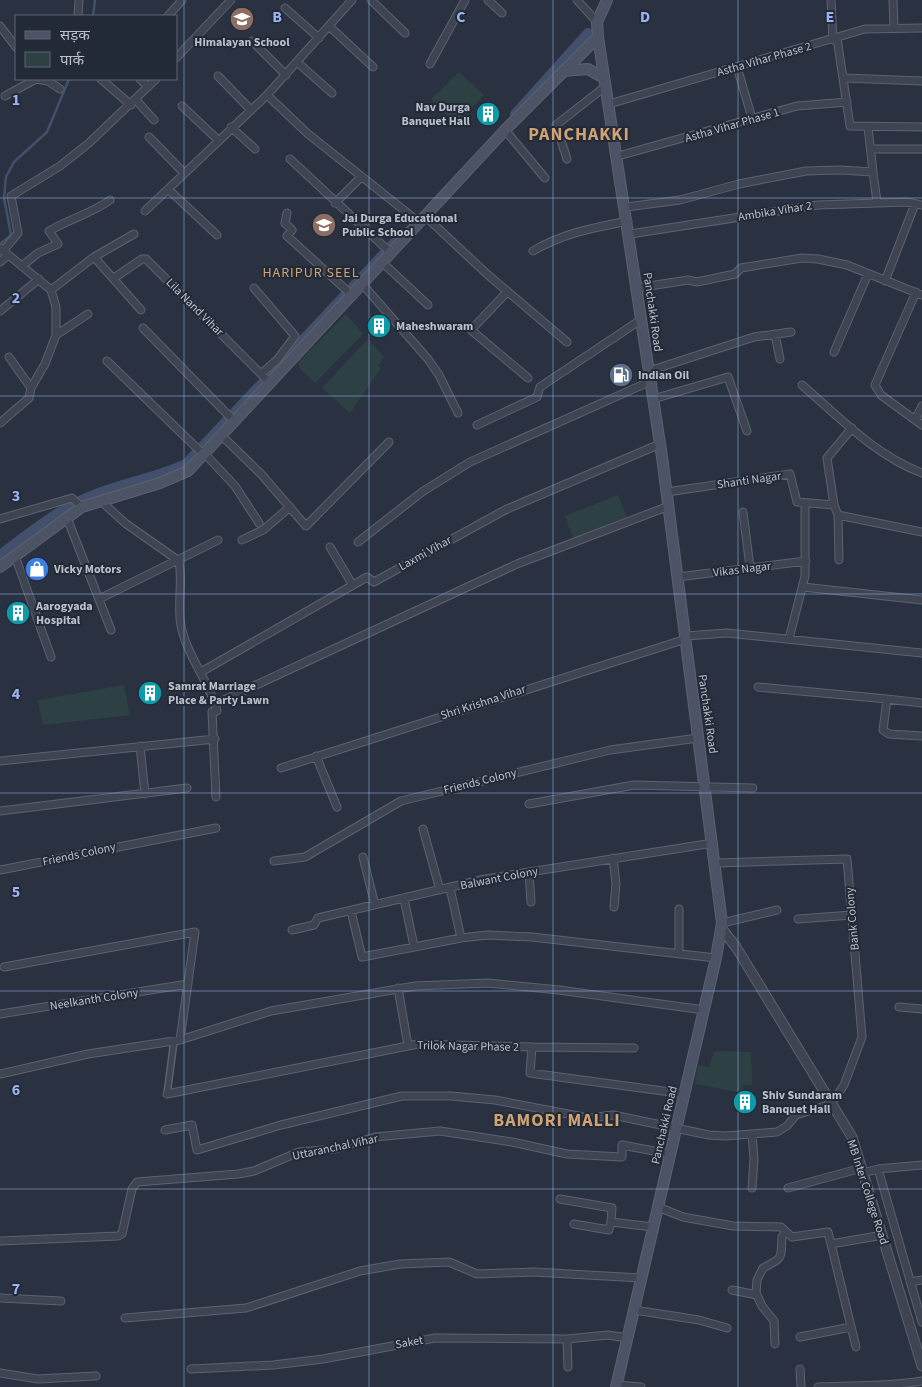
<svg xmlns="http://www.w3.org/2000/svg" width="922" height="1387" viewBox="0 0 922 1387" font-family="'Source Sans 3','Noto Sans Devanagari',sans-serif">
	<style>
		.green { fill: #2d4044 }
		.lines { fill: none; stroke-linecap: round; stroke-linejoin: round }
		.stream { stroke: #43506b; stroke-width: 2.5 }
		.canal { stroke: #43506b; stroke-width: 10 }
		.pedestrian-casing { stroke: #5c626f; stroke-width: 8 }
		.minor-casing { stroke: #5c626f; stroke-width: 9 }
		.tertiary-casing { stroke: #5c626f; stroke-width: 11 }
		.secondary-casing { stroke: #5c626f; stroke-width: 12 }
		.pedestrian { stroke: #3e4452; stroke-width: 5 }
		.minor { stroke: #3e4452; stroke-width: 7 }
		.tertiary { stroke: #3e4452; stroke-width: 9 }
		.secondary { stroke: #4c5364; stroke-width: 10 }
		.grid { fill: none; stroke: #9ab4f1; stroke-width: 1; stroke-opacity: 0.55 }
		.labels { text-anchor: middle; stroke-width: 4; stroke-linejoin: round; paint-order: stroke }
		.poi-label { font-size: 12px; font-weight: bold; fill: #bbc0cb; stroke: #222937; text-anchor: start }
		.street-label { font-size: 12px; fill: #bbc0cb; stroke: #222937 }
		.neighbourhood-label { font-size: 14px; letter-spacing: 1px; fill: #cfa373; stroke: #222937 }
		.district-label { font-size: 18px; font-weight: bold; letter-spacing: 1px; fill: #cfa373; stroke: #222937 }
		.grid-label { font-size: 16px; text-anchor: middle; font-weight: bold; fill: #9ab4f1; stroke: #222937; stroke-width: 4; stroke-linejoin: round; paint-order: stroke }
	</style>
	<rect width="100%" height="100%" fill="#2a3242"/>
	<path class="green" d="M459 72 484 95 456 124 431 99Z
		M346 314 363 334 315 383 300 369 298 363Z
		M368 339 384 357 378 366 381 368 350 413 322 388Z
		M618 495 627 517 573 538 565 516Z
		M124 685 130 715 43 725 38 700Z
		M714 1051 751 1052 752 1085H743V1093L695 1084 698 1065 709 1067Z"/>
	<g class="lines">
		<path class="stream" d="M93 16 95 0
			M0 244 11 235 4 198 6 177 14 162 47 132 69 79"/>
		<path class="canal" d="M515 114 588 33
			M0 555C27 535 53 513 84 499 116 484 153 479 186 464L394 243"/>
		<g class="pedestrian-casing">
			<path id="pedestrian" d="M167 1094 174 1041"/>
		</g>
		<g class="minor-casing">
			<path id="minor" d="M371 0 405 33
				M488 0 502 13
				M577 0 597 22
				M831 0 833 40
				M893 0 894 28
				M285 8 319 38
				M78 16 79 0
				M168 16 182 0
				M0 26 16 47
				M329 26 373 67
				M837 38 850 126 922 127
				M252 41 286 75
				M176 58 231 0
				M297 62 332 93
				M430 64 465 0
				M737 67 752 118
				M218 76 251 110
				M844 78 922 81
				M36 79 48 81 60 89
				M101 79 131 105
				M140 79 148 87
				M267 95 307 133 420 223
				M5 96 36 79
				M136 100 154 120
				M609 104 865 29 922 28
				M182 106 218 140
				M231 127 255 149
				M505 130 545 178
				M149 137 184 173
				M871 149H922
				M618 156 797 106 847 102
				M290 159 392 254
				M567 159 556 125 606 86
				M873 172 877 202
				M168 189 217 235
				M335 203 361 177
				M626 207 680 200 739 184 806 171 840 170 873 172 868 127
				M145 211 267 95 352 0
				M287 213 285 223 292 230 287 236 353 296
				M426 217 488 275 567 342
				M630 234 818 205 907 202 922 205
				M0 248 51 290 56 307V335L45 364 31 388 29 398 0 423
				M3 251 18 233 11 196 60 166 89 143 156 79
				M533 251C563 233 593 228 628 221
				M94 257 141 310
				M0 262 8 255
				M383 263 428 305
				M22 266 38 253 58 244 49 231C69 219 91 214 110 200
				M114 278 142 259H146L270 383
				M885 281 915 204
				M363 285 428 359 439 375 458 413
				M254 288 295 336 277 360 261 374
				M637 288 688 280 697 282 735 274 741 268 802 258 818 259 847 265 922 295
				M51 290 94 257 134 234
				M507 292 471 330 528 378
				M916 292 875 385 881 395 922 425
				M0 311 39 279
				M143 328 235 422
				M775 334 780 359
				M56 335 88 314
				M834 352 868 274
				M9 357 31 388
				M107 361 204 455
				M649 371 754 337 791 332
				M802 385C840 418 875 455 922 473
				M653 399 728 377 747 431
				M915 420 922 406
				M477 425 537 397 540 387 642 319
				M222 436 261 474 306 526 389 442
				M205 454 235 486 259 523
				M667 492 790 474 797 502 834 505 838 515 922 532
				M101 501 125 523 179 561C183 583 177 605 181 626 187 656 209 681 217 711L212 712 216 797
				M834 505 827 458 852 428
				M743 512 750 567
				M838 515 839 560
				M67 518 111 630
				M0 519 72 498 82 507
				M242 540 263 530 290 507
				M358 542 422 492 470 462 651 381
				M330 547 352 584
				M15 556 51 657
				M678 577 806 561
				M803 587 922 600
				M99 599 218 540
				M686 636 727 633 922 653
				M789 639 805 576V504
				M201 672 367 577 374 582 505 510 660 444
				M758 687 887 699 883 730 889 734 922 736
				M887 699 922 703
				M215 704 517 564 669 506
				M140 746 145 794
				M316 756 337 807
				M0 761 215 739
				M281 768 686 639
				M529 804 634 785 753 788
				M0 811 187 788
				M423 829 440 890
				M363 857 375 905
				M613 858 616 884 614 907
				M274 861 305 857 401 801 610 750 698 738
				M0 870 216 828
				M529 872 531 902
				M450 888 461 938
				M404 899 414 946
				M351 911 362 957 461 938 487 935 532 937 716 958
				M798 919 852 915
				M722 923 777 910
				M292 930 314 925 318 918 485 879 713 843
				M679 954V909
				M4 967 195 932 180 1040
				M398 988 408 1046
				M899 1007 922 1009
				M0 1014 188 984
				M532 1047 634 1048
				M0 1074 88 1054 180 1040 271 1011 415 986 488 983 559 990 704 1010
				M167 1094 418 1044 532 1047 530 1073 685 1094
				M165 1130 192 1125 197 1150 281 1125 402 1096H451L495 1100 589 1118 613 1115 709 1135 725 1136 777 1132 787 1126 796 1115 831 1104 844 1085 862 1037 847 859 716 863
				M752 1134 754 1159 752 1188
				M878 1169 922 1322
				M863 1173 878 1169 922 1165
				M788 1188 862 1168
				M560 1199 612 1208 611 1222 653 1227
				M658 1207 683 1217 733 1226 781 1227 792 1237 828 1232 831 1244 883 1235
				M574 1224 609 1230 611 1222
				M0 1241 118 1236 122 1234 132 1189 137 1182 238 1174 254 1171 299 1152 335 1149 375 1137 440 1131 512 1142 567 1154 622 1157V1145L670 1154
				M831 1244 856 1347
				M910 1282 922 1280
				M732 1290 757 1295
				M0 1298 61 1301
				M634 1310 699 1320 727 1328
				M125 1318 246 1308 360 1271 400 1264 449 1262 477 1274 534 1272 641 1278
				M800 1337 851 1327
				M567 1339 568 1367
				M775 1344 774 1321 762 1306 756 1293 757 1280 763 1268C783 1258 781 1259 782 1237L786 1232
				M191 1369 273 1365 323 1359 435 1338 567 1339 608 1335 628 1338
				M800 1369 801 1387
				M0 1373 38 1379 96 1376
				M616 1385 641 1387
				M818 1387C853 1385 888 1387 922 1381"/>
		</g>
		<g class="tertiary-casing">
			<path id="tertiary" d="M722 929 736 947 852 1137 922 1366"/>
		</g>
		<g class="secondary-casing">
			<path id="secondary" d="M607 0 597 22 598 37 662 457 722 923 716 958 616 1387
				M563 71 588 69 604 78
				M0 567 82 507 160 483 188 471 505 130 598 37"/>
		</g>
		<use href="#pedestrian" class="pedestrian"/>
		<use href="#minor" class="minor"/>
		<use href="#tertiary" class="tertiary"/>
		<use href="#secondary" class="secondary"/>
	</g>
	<path class="grid" d="M184 0V1387M369 0V1387M553 0V1387M738 0V1387M0 198H922M0 396H922M0 594H922M0 793H922M0 991H922M0 1189H922"/>
	<defs>
		<g id="school-disc" transform="scale(1.25)"><circle r="9.5" fill="#8d6e63" stroke="#222937"/><path d="M0-5L7-2L0 1L-7-2ZM-4 1L0 2.5L4 1V4Q0 6-4 4Z" fill="#fff"/></g>
		<g id="building-disc" transform="scale(1.25)"><circle r="9.5" fill="#0f9aa8" stroke="#222937"/><path d="M-4-6H4V6H1V3H-1V6H-4ZM-2.5-4.3h1.7v1.8h-1.7ZM.8-4.3h1.7v1.8H.8ZM-2.5-1h1.7V.8h-1.7ZM.8-1h1.7V.8H.8Z" fill="#fff"/></g>
		<g id="fuel-disc" transform="scale(1.25)"><circle r="9.5" fill="#5c6f8a" stroke="#222937"/><path d="M-5.5-6h7V0h2V4h1.3V-2.5L3-4.5l.8-.8L6-3V5H2.5V1h-1V6h-7ZM-4.2-4.7v3.2H.2V-4.7Z" fill="#fff"/></g>
		<g id="shop-disc" transform="scale(1.25)"><circle r="9.5" fill="#3f7fe0" stroke="#222937"/><path d="M-5-2.5h2.3a2.7 3.5 0 0 1 5.4 0H5L5.5 6h-11ZM-1.5-2.5h3a1.5 2.3 0 0 0-3 0Z" fill="#fff"/></g>
	</defs>
	<g fill-rule="evenodd">
		<use href="#school-disc" x="242" y="19"/>
		<use href="#building-disc" x="488" y="114"/>
		<use href="#school-disc" x="324" y="225"/>
		<use href="#building-disc" x="379" y="326"/>
		<use href="#fuel-disc" x="621" y="375"/>
		<use href="#shop-disc" x="37" y="569"/>
		<use href="#building-disc" x="18" y="613"/>
		<use href="#building-disc" x="150" y="693"/>
		<use href="#building-disc" x="745" y="1102"/>
	</g>
	<g class="labels">
		<g class="poi-label">
			<text x="242" y="46" text-anchor="middle">Himalayan School</text>
			<text x="470" y="111" text-anchor="end">Nav Durga<tspan x="470" dy="14">Banquet Hall</tspan></text>
			<text x="342" y="222">Jai Durga Educational<tspan x="342" dy="14">Public School</tspan></text>
			<text x="396" y="330">Maheshwaram</text>
			<text x="638" y="379">Indian Oil</text>
			<text x="54" y="573">Vicky Motors</text>
			<text x="36" y="610">Aarogyada<tspan x="36" dy="14">Hospital</tspan></text>
			<text x="168" y="690">Samrat Marriage<tspan x="168" dy="14">Place &amp; Party Lawn</tspan></text>
			<text x="762" y="1099">Shiv Sundaram<tspan x="762" dy="14">Banquet Hall</tspan></text>
		</g>
		<g class="street-label">
			<text transform="translate(764 59) rotate(-16)" y="4">Astha Vihar Phase 2</text>
			<text transform="translate(732 125) rotate(-16)" y="4">Astha Vihar Phase 1</text>
			<text transform="translate(775 211) rotate(-9)" y="4">Ambika Vihar 2</text>
			<text transform="translate(195 307) rotate(45)" y="4">Lila Nand Vihar</text>
			<text transform="translate(653 312) rotate(82)" y="4">Panchakki Road</text>
			<text transform="translate(749 480) rotate(-8)" y="4">Shanti Nagar</text>
			<text transform="translate(425 553) rotate(-29)" y="4">Laxmi Vihar</text>
			<text transform="translate(742 569) rotate(-7)" y="4">Vikas Nagar</text>
			<text transform="translate(483 702) rotate(-18)" y="4">Shri Krishna Vihar</text>
			<text transform="translate(708 714) rotate(82)" y="4">Panchakki Road</text>
			<text transform="translate(480 781) rotate(-14)" y="4">Friends Colony</text>
			<text transform="translate(79 854) rotate(-12)" y="4">Friends Colony</text>
			<text transform="translate(499 878) rotate(-11)" y="4">Balwant Colony</text>
			<text transform="translate(852 919) rotate(-95)" y="4">Bank Colony</text>
			<text transform="translate(94 999) rotate(-9)" y="4">Neelkanth Colony</text>
			<text transform="translate(468 1046) rotate(1)" y="4">Trilok Nagar Phase 2</text>
			<text transform="translate(664 1125) rotate(-77)" y="4">Panchakki Road</text>
			<text transform="translate(335 1147) rotate(-12)" y="4">Uttaranchal Vihar</text>
			<text transform="translate(868 1192) rotate(72)" y="4">MB Inter College Road</text>
			<text transform="translate(409 1342) rotate(-10)" y="4">Saket</text>
		</g>
		<g class="neighbourhood-label">
			<text x="311" y="277">HARIPUR SEEL</text>
		</g>
		<g class="district-label">
			<text x="579" y="140">PANCHAKKI</text>
			<text x="557" y="1126">BAMORI MALLI</text>
		</g>
	</g>
	<g class="grid-label">
		<text x="277" y="22">B</text>
		<text x="461" y="22">C</text>
		<text x="645" y="22">D</text>
		<text x="830" y="22">E</text>
		<text x="16" y="105">1</text>
		<text x="16" y="303">2</text>
		<text x="16" y="501">3</text>
		<text x="16" y="699">4</text>
		<text x="16" y="897">5</text>
		<text x="16" y="1095">6</text>
		<text x="16" y="1294">7</text>
	</g>
	<rect x="15" y="15" width="162" height="65" fill="#222937" stroke="#5f6572"/>
	<rect x="25" y="31" width="25" height="8" fill="#4c5364" stroke="#5f6572"/>
	<text x="60" y="40" font-size="15" fill="#bbc0cb">सड़क</text>
	<rect x="25" y="52" width="25" height="15" fill="#2d4044" stroke="#5f6572"/>
	<text x="60" y="65" font-size="15" fill="#bbc0cb">पार्क</text>
</svg>
